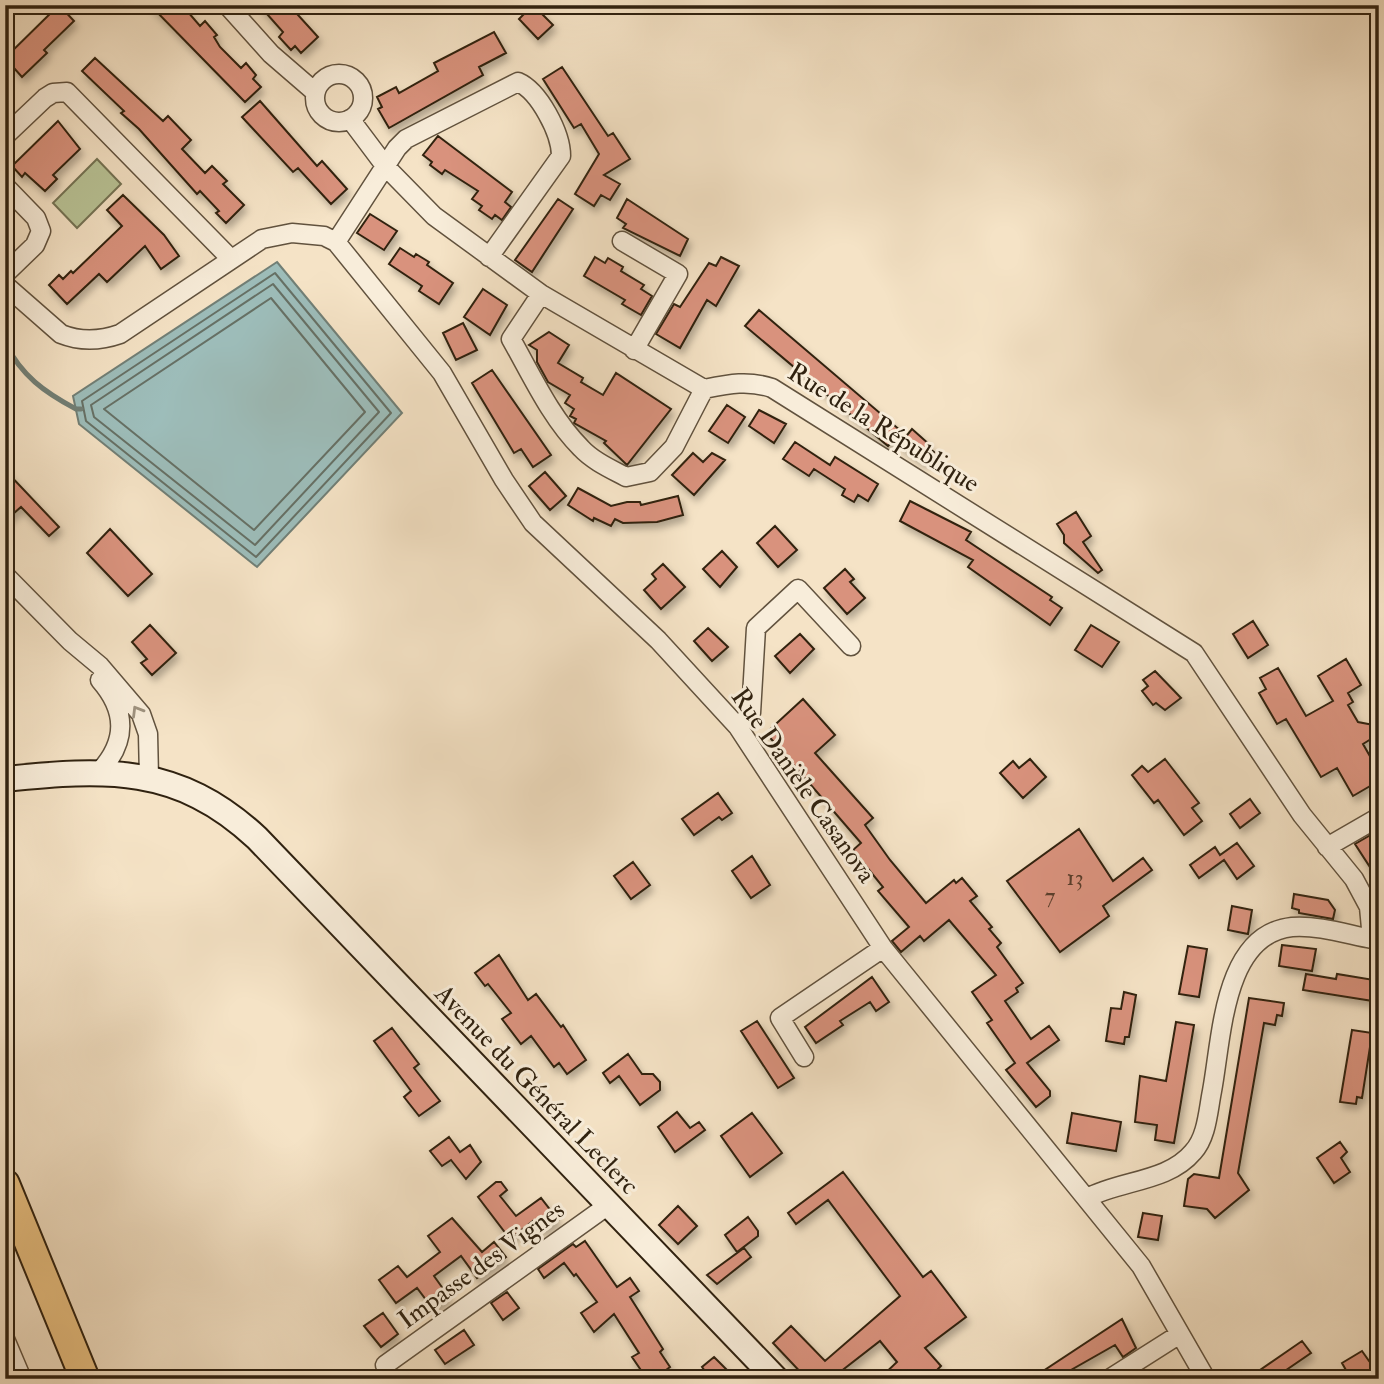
<svg xmlns="http://www.w3.org/2000/svg" width="1384" height="1384" viewBox="0 0 1384 1384" font-family="'IM FELL Double Pica',serif">
	<style>
		.green { fill: #b9c497; stroke: #747354; stroke-width: 2 }
		.water { fill: #9dbdba; stroke: #717f76; stroke-width: 2 }
		.lines { fill: none; stroke-linecap: round; stroke-linejoin: round }
		.shore { stroke: #667065; stroke-width: 2 }
		.stream { stroke: #717f76; stroke-width: 5 }
		.building { fill: #d9927d; stroke: #302210; stroke-width: 2; filter: url(#shadow) }
		.minor-casing { stroke: #61523e; stroke-width: 21 }
		.secondary-casing { stroke: #302210; stroke-width: 28 }
		.primary-casing { stroke: #302210; stroke-width: 32 }
		.minor { stroke: #f8edda; stroke-width: 18 }
		.secondary { stroke: #f8edda; stroke-width: 24 }
		.primary { stroke: #eac283; stroke-width: 28 }
		.oneway { stroke: #9e927f }
		.labels { text-anchor: middle; stroke-width: 6; stroke-linejoin: round; paint-order: stroke }
		.number-label { font-size: 23px; fill: #5a3e2b }
		.street-label { font-size: 26px; fill: #302210; stroke: #f8edda }
	</style>
	<defs>
		<filter id="shadow"><feDropShadow dx="3" dy="5.5" stdDeviation="3.5" flood-color="#0004"/></filter>
	</defs>
	<rect width="100%" height="100%" fill="#f5e3c6"/>
	<filter id="stains"><feTurbulence type="fractalNoise" baseFrequency=".00286" numOctaves="4"/><feColorMatrix values="0 0 0 0 .2 0 0 0 0 .09 0 0 0 0 .02 0 0 0 .5 -.17"/></filter>
	<radialGradient id="worn" r=".72"><stop offset=".6" stop-color="#630" stop-opacity="0"/><stop offset="1" stop-color="#630" stop-opacity=".3"/></radialGradient>
	<path class="green" d="M97 159 121 184 77 228 53 203Z"/>
	<path class="water" d="M277 262 402 413 257 567 79 424 73 396Z"/>
	<g class="lines">
		<path class="shore" d="M275 273 391 413 256 557 86 421 82 401Z
			M273 284 379 412 255 545 94 417 91 405Z
			M271 298 365 412 254 530 104 409Z"/>
		<path class="stream" d="M5 343C22 376 44 392 76 409H81"/>
	</g>
	<path class="building" d="M59 5 74 21 44 50 47 53 22 77 5 58Z
		M150 5H182L200 26 205 21 217 35 214 37 220 47 241 68 246 63 256 75 253 79 261 87 245 102Z
		M259 5H289L318 37 301 53 295 46 291 50 279 37 283 32Z
		M533 5 553 25 538 39 519 19Z
		M494 32 506 53 479 67 483 75 389 128 378 109 382 107 377 97 396 87 399 93 438 71 434 63Z
		M95 58 163 121 168 116 191 140 182 149 205 173 212 166 227 181 223 184 244 205 226 223 216 213 219 211 200 191 197 194 139 129 121 113 124 111 82 71Z
		M562 67 608 136 613 133 630 159 604 175 620 184 610 200 601 195 594 206 575 194 599 154 581 124 574 128 543 79Z
		M260 101 317 166 322 161 347 189 331 204 298 168 293 172 242 117Z
		M58 121 80 149 53 175 57 179 45 191 25 173 22 177 12 166Z
		M438 136 512 192 505 202 511 207 502 220 495 215 492 219 479 210 482 206 472 199 478 191 445 170 442 174 430 165 432 162 423 155Z
		M123 195 164 235 179 256 161 269 145 246 107 282 99 274 67 304 49 285 59 275 63 279 71 271 73 273 122 226 107 210Z
		M558 199 573 209 532 272 515 260Z
		M627 199 688 239 680 256 623 228 626 224 617 218Z
		M370 214 397 231 384 250 357 233Z
		M400 248 414 257 416 254 429 262 427 265 453 283 439 304 419 291 422 286 389 264Z
		M595 257 605 263 608 258 623 267 621 271 644 285 641 289 652 296 641 315 622 304 625 300 584 276Z
		M721 257 739 266 716 306 707 300 680 348 656 334 674 304 680 307 709 263 716 266Z
		M483 289 507 305 490 335 464 317Z
		M759 310 901 431 888 446 745 326Z
		M463 323 477 350 456 360 443 333Z
		M549 332 569 345 558 363 583 378 581 382 603 395 616 373 671 409 627 465 604 443 606 441 574 423 576 419 570 416 574 409 565 403 570 395 548 382 537 362V350L529 345Z
		M492 370 551 455 533 467 521 449 514 453 472 383Z
		M727 405 745 417 728 443 709 431Z
		M759 410 786 424 774 443 749 426Z
		M912 429 930 445 928 447 934 452 924 463 899 445Z
		M795 442 830 465 835 457 878 484 868 501 858 495 854 502 842 495 845 489 814 469 809 476 783 459Z
		M693 453 703 462 712 453 725 460 694 495 672 475Z
		M5 470 59 527 49 536 21 507 5 521Z
		M545 472 566 496 550 510 529 486Z
		M578 488 611 506 627 502H640L641 505 678 496 683 515 657 522 623 523 615 519 611 526 594 518 593 521 568 505Z
		M910 501 971 532 966 540 1052 597 1050 600 1062 608 1050 625 968 567 973 560 900 521Z
		M1076 512 1091 536 1083 542 1102 570 1098 573 1064 543V535L1057 524Z
		M775 526 797 550 778 567 757 543Z
		M110 529 152 574 128 596 87 553Z
		M722 551 737 567 720 587 703 569Z
		M663 564 685 587 661 609 644 590 656 579 652 574Z
		M845 569 854 579 850 582 865 598 847 614 824 588Z
		M1253 621 1268 645 1248 658 1233 634Z
		M150 625 176 653 152 675 141 663 147 659 132 642Z
		M1091 625 1119 642 1102 667 1075 650Z
		M708 628 728 647 712 661 694 641Z
		M800 634 814 649 790 673 775 656Z
		M1346 659 1361 685 1348 693 1353 702 1348 705 1358 722 1379 726V734L1363 744 1379 772 1373 776 1377 782 1353 796 1337 768 1321 777 1286 719 1277 724 1259 693 1266 689 1260 678 1278 668 1306 716 1333 701 1318 676Z
		M1155 671 1181 698 1165 710 1156 703 1153 705 1142 691 1148 686 1143 680Z
		M803 699 835 735 815 753 873 818 865 825 890 860 926 903 954 880 956 883 962 878 977 896 970 901 992 927 989 929 1001 943 997 947 1023 983 1016 988 1018 992 1005 1001 1031 1039 1049 1026 1059 1040 1027 1063 1050 1091V1096L1036 1107 1006 1070 1015 1063 987 1023 992 1020 972 992 996 975 949 920 924 941 920 936 901 952 892 941 909 927 878 891 883 887 853 850 861 843 766 733Z
		M1030 759 1046 777 1023 798 1000 773 1013 761 1019 768Z
		M1165 759 1199 803 1192 808 1202 821 1184 835 1158 800 1154 803 1132 775 1142 766 1148 772Z
		M718 793 732 813 722 820 719 817 694 835 682 819Z
		M1250 799 1260 813 1240 828 1230 814Z
		M1079 829 1113 881 1143 858 1152 870 1103 906 1109 916 1060 952 1007 881Z
		M1374 833 1379 840V881L1355 844Z
		M1237 843 1254 866 1237 879 1224 860 1199 878 1190 865 1215 847 1220 855Z
		M752 856 770 885 751 898 732 871Z
		M633 862 650 885 631 899 614 876Z
		M1294 894 1328 900 1335 910 1333 919 1299 913V910L1292 908Z
		M1232 906 1252 910 1248 934 1228 930Z
		M1282 945 1316 949 1312 971 1279 966Z
		M1188 946 1207 949 1199 997 1179 994Z
		M499 955 528 1000 536 994 561 1027 563 1025 586 1060 567 1074 559 1063 554 1067 531 1036 521 1044 502 1019 511 1013 488 984 485 986 475 973Z
		M1306 974 1336 979 1337 974 1374 980V984L1379 985V1002L1303 990Z
		M872 977 889 1002 876 1011 870 1002 840 1021 843 1025 816 1043 805 1027Z
		M1124 992 1136 995 1129 1037H1125L1124 1044 1106 1041 1111 1008 1121 1009Z
		M1249 998 1284 1003 1282 1016 1277 1015 1275 1025 1264 1023 1238 1173 1249 1190 1215 1218 1207 1209 1184 1206 1188 1179 1194 1174 1219 1178Z
		M757 1021 794 1078 778 1088 741 1031Z
		M1176 1022 1194 1025 1174 1143 1155 1140 1157 1125 1135 1122 1140 1076 1166 1081Z
		M392 1028 419 1064 414 1068 440 1101 419 1116 404 1097 411 1091 374 1041Z
		M1352 1030 1379 1034V1049L1370 1047 1362 1098 1357 1097 1356 1104 1340 1102Z
		M628 1054 642 1074H653L660 1082V1090L640 1105 619 1076 610 1083 603 1073Z
		M677 1112 690 1128 699 1122 705 1130 675 1152 658 1127Z
		M752 1113 782 1153 750 1177 721 1136Z
		M1072 1113 1121 1122 1116 1151 1067 1143Z
		M449 1137 460 1152 470 1145 481 1162 466 1179 451 1160 442 1166 430 1151Z
		M1340 1142 1347 1152 1341 1158 1350 1172 1334 1183 1317 1158Z
		M843 1172 923 1277 931 1271 966 1317 925 1348 941 1366 928 1379H879L897 1362 880 1341 831 1379H807L773 1343 791 1326 825 1361 900 1296 828 1200 796 1224 788 1213Z
		M496 1182H501L507 1190 500 1196 516 1216 541 1198 558 1220 541 1231 533 1221 510 1239 478 1197Z
		M678 1206 697 1226 678 1244 659 1225Z
		M1143 1213 1162 1216 1158 1240 1138 1237Z
		M748 1217 758 1231V1236L737 1252 725 1235Z
		M452 1218 482 1252 494 1242 506 1257 477 1278 461 1256 434 1276 449 1297 433 1309 417 1288 396 1303 379 1280 398 1266 407 1277 440 1252 428 1236Z
		M585 1241 617 1287 630 1278 639 1291 630 1297 663 1349 660 1352 670 1367 654 1379H647L632 1357 639 1353 614 1314 594 1332 581 1313 597 1302 576 1274 574 1276 564 1263 544 1278 538 1269 573 1244 576 1247Z
		M744 1248 751 1257 717 1284 707 1275Z
		M507 1292 519 1308 503 1320 491 1303Z
		M383 1313 398 1334 381 1347 364 1326Z
		M1122 1319 1136 1348 1123 1357 1115 1345 1055 1379H1031Z
		M464 1330 474 1345 445 1364 435 1350Z
		M1302 1341 1311 1353 1273 1379H1247Z
		M1362 1351 1369 1361 1379 1355V1374L1371 1379H1351L1342 1363Z
		M714 1357 736 1379H711L702 1367Z"/>
	<g class="lines">
		<g class="minor-casing">
			<path id="minor" d="M227 5 271 54 315 92
				M315 98a24 24 0 1 1 48 0a24 24 0 1 1-48 0Z
				M350 119 386 167 434 216 541 294 704 389C729 384 748 380 772 388L1194 653 1302 815 1354 879 1369 907 1372 939H1379
				M5 136 45 98 53 93 67 92 231 259
				M5 186 36 218 41 231 35 245 5 274
				M622 241 678 274 634 350
				M336 242 397 148 406 139 518 82C539 91 561 133 561 156L489 257
				M5 285 61 334C81 342 100 341 120 334L262 239 292 233 324 236 336 242 442 373 504 480 533 523 658 640 738 727 883 948 1141 1266 1206 1379
				M541 294 511 339C532 376 551 418 581 448 593 461 611 469 626 477L650 472 674 447 704 389
				M5 575 70 641 100 666 141 714 148 734 149 777
				M738 727 751 713 756 628 798 589 851 646
				M100 771C127 741 127 711 100 680
				M1327 847 1379 817
				M804 1057 780 1018 883 948
				M1087 1198C1121 1180 1168 1182 1193 1152 1207 1137 1208 1111 1212 1091 1222 1038 1223 934 1292 927 1318 925 1346 934 1372 939
				M5 1339 22 1379
				M385 1365 607 1206
				M1109 1379 1180 1334"/>
		</g>
		<g class="secondary-casing">
			<path id="secondary" d="M5 779C105 769 178 764 257 838L776 1379"/>
		</g>
		<g class="primary-casing">
			<path id="primary" d="M5 1184 85 1379"/>
		</g>
		<use href="#minor" class="minor"/>
		<use href="#secondary" class="secondary"/>
		<use href="#primary" class="primary"/>
	</g>
	<defs><path id="oneway-chevron" d="M-2-3.5L2.5 0L-2 3.5" fill="none" stroke-width="1.6" stroke-linecap="round" stroke-linejoin="round" transform="scale(1.75)"/></defs>
	<use class="oneway" href="#oneway-chevron" transform="translate(137 711) rotate(-121)"/>
	<g class="labels">
		<g class="number-label">
			<text x="1075" y="885">13</text>
			<text x="1050" y="903">7</text>
		</g>
		<g class="street-label">
			<text transform="translate(884 427) rotate(32)" y="9">Rue de la République</text>
			<text transform="translate(804 785) rotate(55)" y="9">Rue Danièle Casanova</text>
			<text transform="translate(537 1089) rotate(46)" y="9">Avenue du Général Leclerc</text>
			<text transform="translate(481 1264) rotate(-36)" y="9">Impasse des Vignes</text>
		</g>
	</g>
	<rect width="1384" height="1384" fill="none" stroke="#f5e3c6" stroke-width="28"/>
	<rect x="7" y="7" width="1370" height="1370" fill="none" stroke="#302210" stroke-width="3.5"/>
	<rect x="14" y="14" width="1356" height="1356" fill="none" stroke="#302210" stroke-width="2"/>
	<rect width="100%" height="100%" filter="url(#stains)"/>
	<rect width="100%" height="100%" fill="url(#worn)"/>
</svg>
